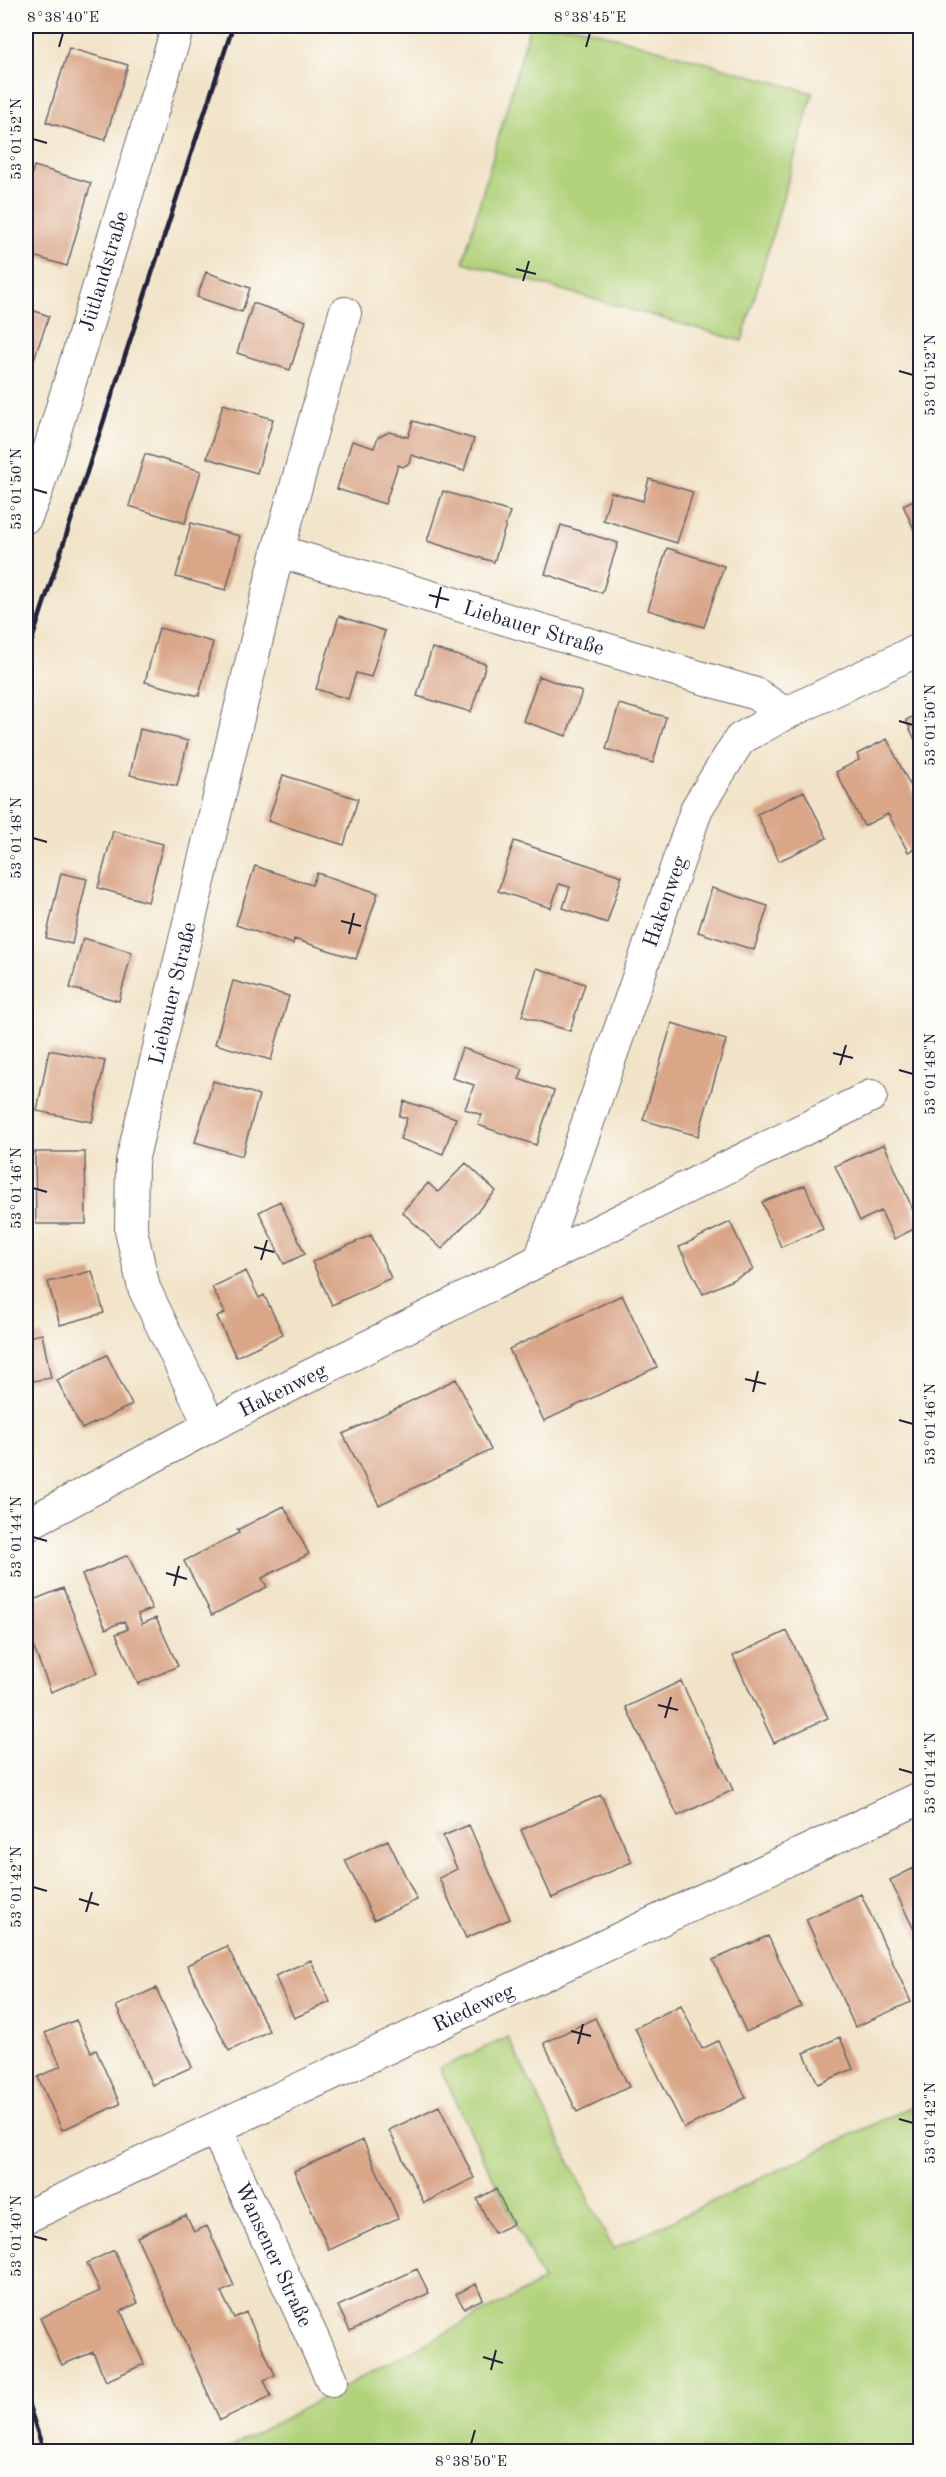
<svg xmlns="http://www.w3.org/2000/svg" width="946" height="2477" viewBox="0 0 946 2477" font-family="'Old Standard TT',serif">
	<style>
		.green { fill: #b1d27a; stroke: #6a7a5a; stroke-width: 1.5 }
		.building { fill: #d9a688 }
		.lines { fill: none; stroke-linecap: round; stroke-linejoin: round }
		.minor-casing { stroke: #6a666c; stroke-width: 34 }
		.minor { stroke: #fff; stroke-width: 32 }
		.rail { stroke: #22223b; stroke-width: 4.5 }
		.ticks { fill: none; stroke: #22223b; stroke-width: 2 }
		.labels { text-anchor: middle; stroke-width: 4.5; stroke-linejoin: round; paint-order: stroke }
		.street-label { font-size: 21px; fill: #22223b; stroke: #fdfcf7 }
		.neatline { fill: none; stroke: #22223b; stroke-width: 2 }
		.ticks-label { font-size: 15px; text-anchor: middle; fill: #22223b }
	</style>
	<rect width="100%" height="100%" fill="#fdfcf7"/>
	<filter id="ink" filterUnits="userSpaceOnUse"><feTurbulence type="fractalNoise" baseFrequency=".0167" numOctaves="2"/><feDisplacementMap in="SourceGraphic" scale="12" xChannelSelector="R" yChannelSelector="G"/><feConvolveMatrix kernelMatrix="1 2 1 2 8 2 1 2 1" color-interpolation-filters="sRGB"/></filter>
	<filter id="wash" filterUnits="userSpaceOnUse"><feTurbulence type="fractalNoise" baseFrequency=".008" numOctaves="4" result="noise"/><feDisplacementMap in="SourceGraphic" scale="24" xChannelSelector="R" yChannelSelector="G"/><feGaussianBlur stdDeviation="1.35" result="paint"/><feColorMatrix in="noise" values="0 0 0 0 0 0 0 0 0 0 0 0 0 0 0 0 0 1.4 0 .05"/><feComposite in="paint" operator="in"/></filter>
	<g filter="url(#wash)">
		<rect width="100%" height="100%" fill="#f1e3c7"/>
		<path class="green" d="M530 26H576L813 93 742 341 463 262Z
			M508 2037 613 2249 920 2102V2451L221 2452 543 2281 440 2068Z"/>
		<g id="blocks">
			<path class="building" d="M69 48 128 65 105 140 46 122Z
				M34 166 91 183 67 266 26 254V194Z
				M206 272 250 288 242 312 197 297Z
				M253 303 306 321 290 370 237 353Z
				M26 308 49 316 26 382Z
				M223 404 273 419 257 473 207 458Z
				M413 421 474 439 464 471 411 455 409 463 403 467 398 465 385 504 337 489 352 441 374 448 378 437 389 432 408 437Z
				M145 454 201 471 185 523 129 506Z
				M649 479 693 492 677 543 603 520 611 492 643 501Z
				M443 491 510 512 494 562 427 541Z
				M920 497V542L903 505Z
				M191 523 240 536 226 590 176 577Z
				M561 525 618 543 602 593 545 574Z
				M667 548 724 566 704 627 648 610Z
				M339 616 385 631 371 677 356 673 348 699 316 689Z
				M159 628 213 642 199 696 145 682Z
				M432 648 486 664 471 712 417 696Z
				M539 676 582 692 566 736 523 721Z
				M619 704 666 717 653 763 606 749Z
				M920 713V751L906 720Z
				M140 729 188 741 177 786 130 775Z
				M887 739 920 805V846L908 852 888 814 864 826 836 772 859 760 857 754Z
				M283 775 358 799 344 845 268 821Z
				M804 791 827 838 779 861 757 814Z
				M113 831 163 844 148 902 98 888Z
				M514 841 622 876 607 923 563 908 570 887 559 884 551 908 498 891Z
				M255 866 312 885 317 873 378 893 356 959 294 939 293 944 236 925Z
				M61 873 87 879 72 944 46 938Z
				M712 888 768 906 754 950 698 932Z
				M83 938 132 952 119 1001 70 988Z
				M537 968 585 984 570 1031 522 1016Z
				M233 981 289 996 271 1060 215 1044Z
				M672 1023 726 1040 698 1136 643 1120Z
				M462 1048 523 1069 519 1079 554 1091 536 1145 478 1125 482 1115 465 1109 474 1085 452 1078Z
				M49 1050 105 1061 92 1122 37 1111Z
				M213 1081 259 1095 242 1156 195 1142Z
				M404 1101 456 1118 443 1154 400 1139 407 1118 399 1116Z
				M884 1144 920 1226 894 1239 881 1211 860 1221 835 1166Z
				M35 1152H85L86 1224H36Z
				M466 1163 496 1191 442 1249 402 1212 428 1183 438 1192Z
				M805 1185 823 1229 781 1247 762 1202Z
				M280 1201 305 1254 284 1264 259 1212Z
				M730 1222 753 1270 703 1294 679 1247Z
				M371 1235 391 1278 332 1305 312 1262Z
				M92 1271 104 1313 60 1325 48 1282Z
				M246 1271 259 1298 264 1295 283 1334 236 1357 217 1317 225 1313 212 1287Z
				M622 1295 657 1367 544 1421 509 1349Z
				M42 1334 51 1378 26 1382V1337Z
				M107 1355 132 1405 82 1429 57 1380Z
				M456 1379 491 1450 379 1505 343 1434Z
				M284 1506 309 1554 262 1578 267 1587 212 1615 184 1561 239 1533 237 1530Z
				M128 1555 152 1609 138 1614 142 1624 156 1618 178 1666 138 1684 116 1634 128 1629 124 1621 106 1629 82 1575Z
				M63 1588 97 1673 51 1692 26 1628V1603Z
				M787 1631 828 1718 774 1743 733 1656Z
				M681 1681 733 1790 678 1816 626 1707Z
				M601 1795 632 1862 552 1898 521 1830Z
				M469 1825 510 1919 466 1938 439 1878 457 1869 443 1836Z
				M388 1840 417 1900 374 1920 345 1860Z
				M920 1865V1942L890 1880Z
				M861 1894 911 2002 855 2027 806 1919Z
				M768 1936 801 2007 746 2032 713 1960Z
				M227 1946 269 2031 229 2051 187 1965Z
				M311 1960 330 2002 294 2018 275 1976Z
				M156 1988 192 2067 152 2085 116 2006Z
				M681 2005 702 2049 718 2041 746 2098 684 2128 635 2028Z
				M595 2018 629 2087 577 2112 544 2043Z
				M76 2020 91 2052 96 2050 120 2104 62 2130 38 2077 61 2066 45 2033Z
				M840 2037 853 2069 818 2084 804 2053Z
				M439 2106 474 2178 424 2203 389 2130Z
				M363 2140 398 2218 329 2250 294 2171Z
				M496 2189 513 2224 494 2233 477 2199Z
				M186 2215 194 2232 207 2226 234 2286 221 2292 234 2318 246 2312 275 2375 264 2380 271 2396 220 2420 137 2237Z
				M114 2250 138 2303 121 2311 144 2364 106 2381 93 2352 62 2365 40 2318 100 2291 87 2263Z
				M417 2269 429 2293 350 2331 338 2306Z
				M476 2284 483 2299 464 2308 456 2294Z"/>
		</g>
	</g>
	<g filter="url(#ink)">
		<use href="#blocks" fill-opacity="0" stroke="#6a666c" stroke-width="1.5"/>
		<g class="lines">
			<g class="minor-casing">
				<g id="minor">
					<path id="s1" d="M26 517 37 490 178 26"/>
					<path id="s2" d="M278 551 756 694 785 714"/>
					<path d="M540 1260 871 1096"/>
					<path id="s3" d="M210 1426 144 1288 131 1230 132 1161 278 551 345 313"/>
					<path id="s4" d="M26 1525 210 1426 540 1260 697 808 740 739 785 714 920 649"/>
					<path id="s5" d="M216 2129 332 2380"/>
					<path id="s6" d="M26 2217 920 1798"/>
				</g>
			</g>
			<use href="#minor" class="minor"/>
			<path class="rail" d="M26 658 233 26
				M26 2397 44 2452"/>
		</g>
	</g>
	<path class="ticks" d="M59 47 63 33M586 47 590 33M33 139 47 143M516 269 536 274M523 281 529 261M899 371 913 375M33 489 47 493M429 595 449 600M436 608 441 587M899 721 913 725M33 838 47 842M341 921 361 926M349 934 354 913M833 1053 853 1058M840 1065 846 1045M899 1070 913 1074M33 1188 47 1192M254 1247 274 1252M261 1260 267 1240M745 1379 766 1384M753 1392 758 1371M899 1420 913 1424M33 1537 47 1541M166 1573 187 1579M174 1586 179 1566M658 1705 678 1710M665 1718 671 1697M899 1769 913 1773M33 1887 47 1891M79 1899 99 1905M86 1912 92 1892M571 2031 591 2036M578 2044 583 2024M899 2119 913 2123M33 2236 47 2240M483 2357 503 2363M491 2370 496 2350M471 2444 475 2430"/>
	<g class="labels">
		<g class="street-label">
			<text dy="7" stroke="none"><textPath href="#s1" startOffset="258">Jütlandstraße</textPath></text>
			<text dy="7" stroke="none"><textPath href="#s2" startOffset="267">Liebauer Straße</textPath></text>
			<text dy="7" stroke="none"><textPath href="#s4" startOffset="958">Hakenweg</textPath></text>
			<text dy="7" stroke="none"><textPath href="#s3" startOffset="454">Liebauer Straße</textPath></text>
			<text dy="7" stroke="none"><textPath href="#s4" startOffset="290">Hakenweg</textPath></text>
			<text dy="7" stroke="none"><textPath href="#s6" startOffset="494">Riedeweg</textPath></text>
			<text dy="7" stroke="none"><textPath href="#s5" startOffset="138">Wansener Straße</textPath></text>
		</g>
	</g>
	<rect width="946" height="2477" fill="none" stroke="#fdfcf7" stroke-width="66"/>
	<rect x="33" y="33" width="880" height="2411" class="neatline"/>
	<g class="ticks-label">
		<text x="63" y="22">8°38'40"E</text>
		<text x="590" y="22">8°38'45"E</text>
		<text transform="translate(16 139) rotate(-90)" y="5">53°01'52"N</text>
		<text transform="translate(930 375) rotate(-90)" y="5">53°01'52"N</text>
		<text transform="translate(16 489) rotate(-90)" y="5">53°01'50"N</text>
		<text transform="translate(930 725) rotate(-90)" y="5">53°01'50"N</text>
		<text transform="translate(16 838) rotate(-90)" y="5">53°01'48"N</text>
		<text transform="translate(930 1074) rotate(-90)" y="5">53°01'48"N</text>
		<text transform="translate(16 1188) rotate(-90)" y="5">53°01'46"N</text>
		<text transform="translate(930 1424) rotate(-90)" y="5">53°01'46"N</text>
		<text transform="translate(16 1537) rotate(-90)" y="5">53°01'44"N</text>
		<text transform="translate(930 1773) rotate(-90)" y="5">53°01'44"N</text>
		<text transform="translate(16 1887) rotate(-90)" y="5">53°01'42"N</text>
		<text transform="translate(930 2123) rotate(-90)" y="5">53°01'42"N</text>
		<text transform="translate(16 2236) rotate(-90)" y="5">53°01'40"N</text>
		<text x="471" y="2466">8°38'50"E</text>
	</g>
</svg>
